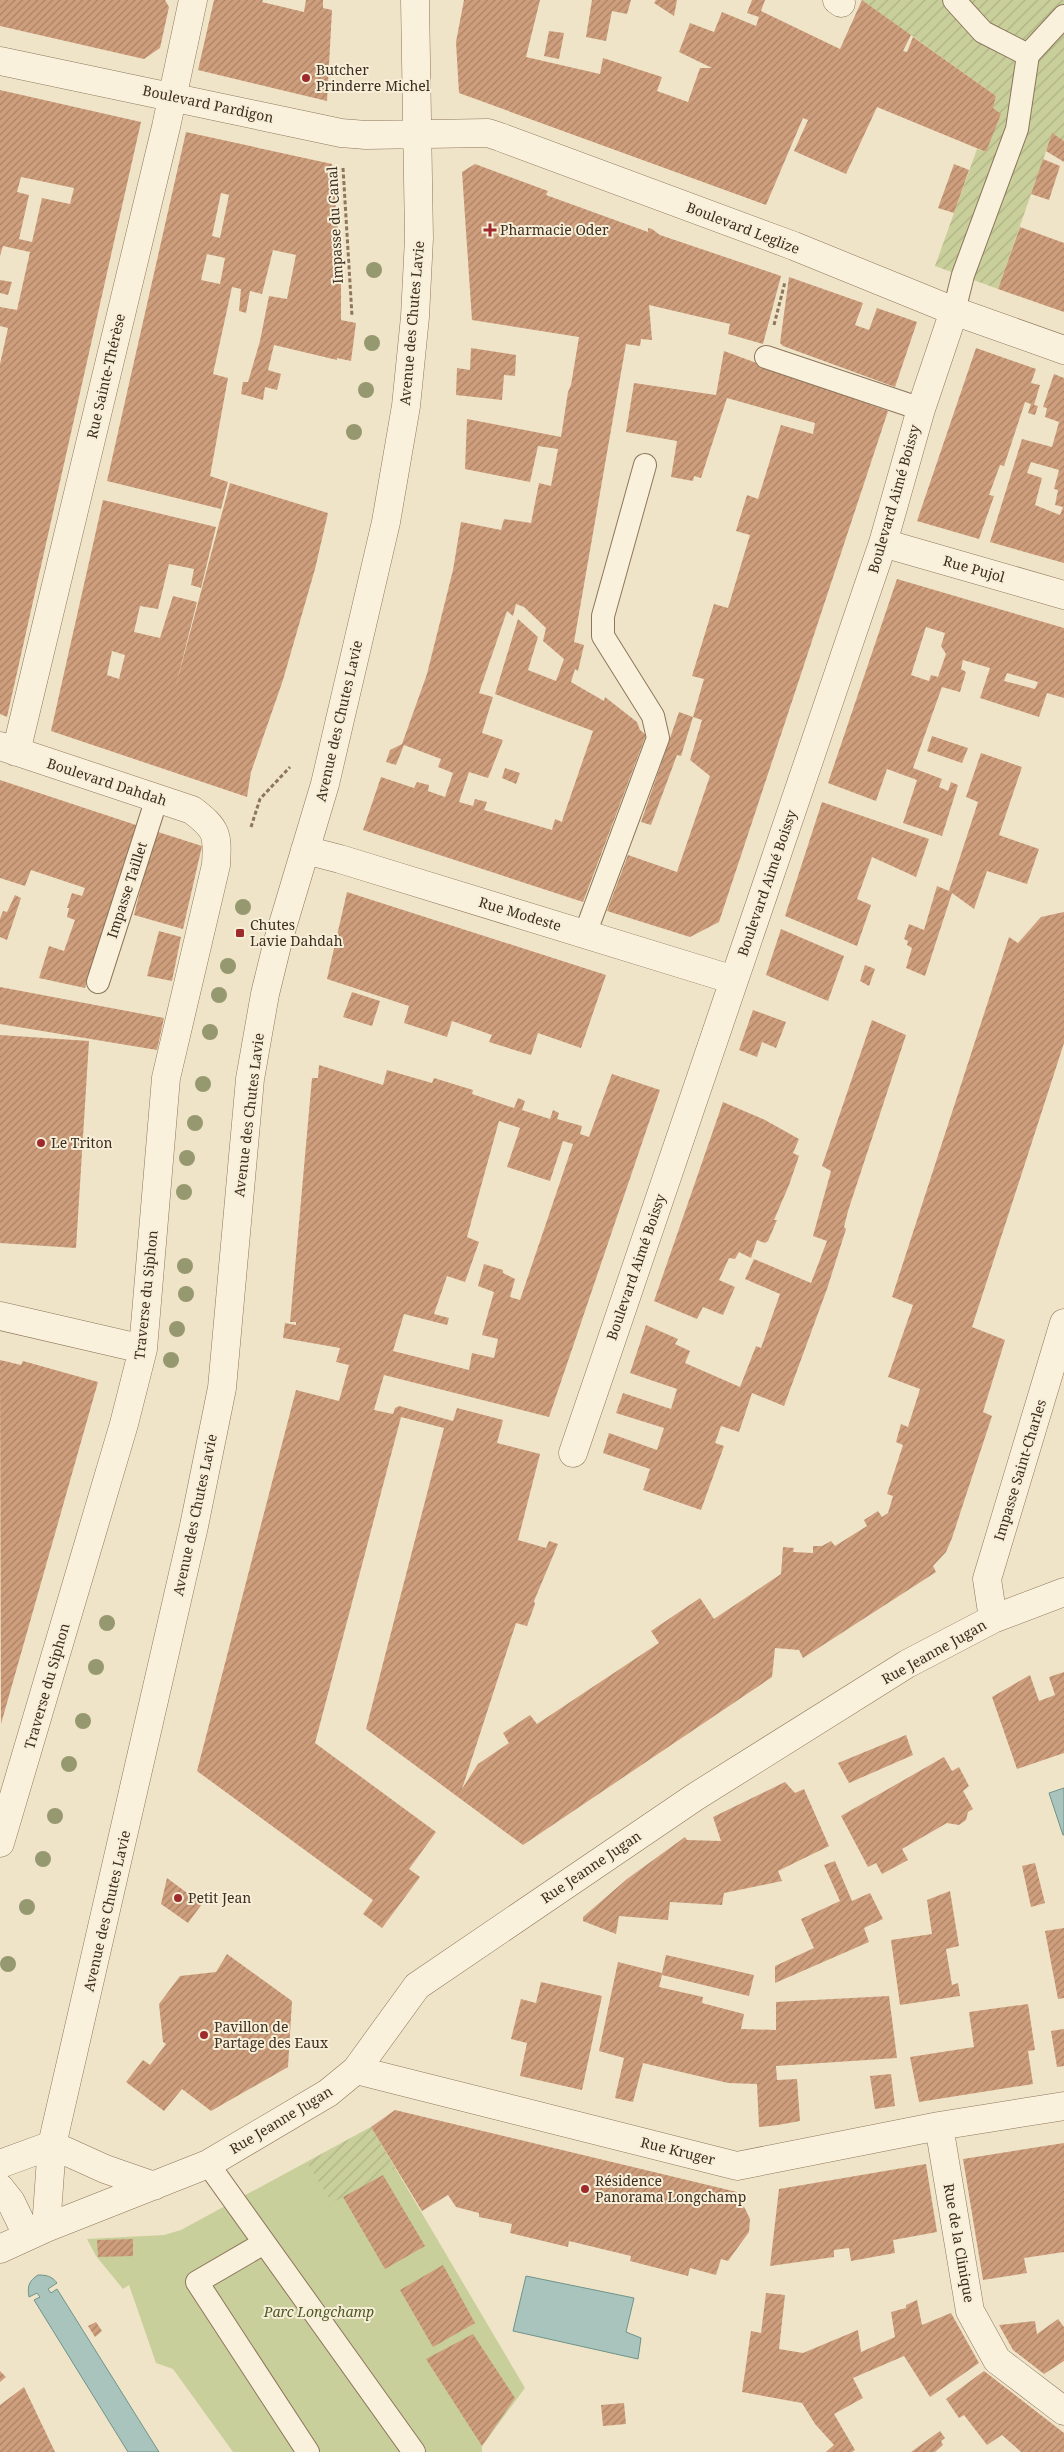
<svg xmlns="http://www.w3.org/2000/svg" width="1064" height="2452" viewBox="0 0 1064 2452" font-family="'Noto Serif',serif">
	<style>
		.park { fill: #c9cf9b }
		.garden { fill: url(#garden-furrows) }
		.water { fill: #a9c4bc; stroke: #6f938a }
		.building { fill: url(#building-hatch); fill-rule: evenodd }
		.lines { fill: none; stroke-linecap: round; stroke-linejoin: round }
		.lane-casing { stroke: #8d765c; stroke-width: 24 }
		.street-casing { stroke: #8d765c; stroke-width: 29 }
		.path { stroke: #8d765c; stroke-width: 3; stroke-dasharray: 4 2.5; stroke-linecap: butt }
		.lane { stroke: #faf1dc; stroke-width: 22 }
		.street { stroke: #faf1dc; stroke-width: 28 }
		.tree { fill: #96986f }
		.poi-dot { fill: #9e2a2b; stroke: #f7eed8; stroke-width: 2 }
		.labels { text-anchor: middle; stroke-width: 4; stroke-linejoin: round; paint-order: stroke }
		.poi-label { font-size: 14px; fill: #3d2e20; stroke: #f7eed8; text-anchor: start }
		.street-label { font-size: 14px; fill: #3d2e20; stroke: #f7eed8 }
		.park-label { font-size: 14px; font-style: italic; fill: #4d5a26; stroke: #f7eed8 }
	</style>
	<defs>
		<pattern id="garden-furrows" width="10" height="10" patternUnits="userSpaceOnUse" patternTransform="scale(1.25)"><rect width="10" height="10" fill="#c9cf9b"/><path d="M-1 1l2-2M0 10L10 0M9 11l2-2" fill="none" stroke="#aeb285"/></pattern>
		<pattern id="building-hatch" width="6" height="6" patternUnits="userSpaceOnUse" patternTransform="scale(1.25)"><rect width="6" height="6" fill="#cf9f7d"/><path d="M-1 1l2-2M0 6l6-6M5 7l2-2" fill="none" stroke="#a98266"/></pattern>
	</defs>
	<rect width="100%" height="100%" fill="#f0e4c8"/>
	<path class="park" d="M371 2127 525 2388 482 2446V2452H233L173 2369 156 2363 129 2285 123 2289 96 2256 87 2239 164 2235 181 2230Z"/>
	<path class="garden" d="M862 0H1064V141L1052 134 998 289 935 266 977 149 986 152 1000 114 993 108 996 96Z
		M371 2127 395 2168 332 2203 307 2162Z"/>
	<path class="water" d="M1064 1788V1835H1063L1049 1793Z
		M38 2275C46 2275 52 2276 57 2283L48 2289 51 2293 57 2289 159 2452H128L34 2300 40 2297 37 2293 29 2297C27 2286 29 2281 38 2275Z
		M526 2276 634 2298 626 2332 641 2338 638 2359 513 2331Z"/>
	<path class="building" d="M0 0H165L169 7 160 48 144 59 0 26Z
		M214 0H263L262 2 304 12 306 0H323V8L332 10 327 101 198 70Z
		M464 0H540L526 57 600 74 603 58 662 77 657 91 688 102 700 68H712L679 52 690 23 714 32 722 12 756 26 759 17 747 13 752 0H765L761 11 840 49 862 0 911 35 903 51 907 52 913 37 996 96 993 108 1001 114 986 152 877 107 846 174 794 151 808 120 803 118 766 205 459 93 456 42Z
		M592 0H631L627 14 612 11 606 41 586 37Z
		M656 0H677L674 16 654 3Z
		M549 31 564 33 559 59 544 56Z
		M0 90 141 122 7 717 0 714V364L8 328 0 326V307L17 310 30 252 3 246 0 256ZM21 177 74 188 70 204 42 198 32 242 19 239 29 195 17 192Z
		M186 132 332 164 341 264V320L356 323 351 361 337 358V360L274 345 268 370 281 374 277 390 265 387 263 400 241 394 243 382H248L260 341 269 296 287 299 296 255 273 250 262 294 250 291 246 313 239 311 241 289 232 287 213 374 228 378 210 476 228 482 221 509 107 481ZM221 193 229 195 220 238 212 236ZM207 254 225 258 220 284 201 280Z
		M1052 133 1064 141V162L1046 151Z
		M1043 159 1060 166 1049 200 1031 194Z
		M475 164 548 191 546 195 648 232V228L652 229 660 235 781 276 763 344 728 334 730 324 649 305 652 340 641 339 640 346 626 344 574 642 584 645 578 671 575 669 571 682 604 701 605 697 637 722 640 730 646 735 583 902 363 830 381 777 414 788 417 782 429 785 428 791 445 797 453 773 438 767 441 759 404 745 396 765 386 762 390 750 402 744 427 674 453 570 461 522 501 530 504 519 531 523 539 483 551 486 558 449 538 446 530 482 465 469 467 419 561 437 568 392 571 385 579 337 472 320 462 172ZM516 604 524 607 546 628 543 641 564 659 556 681 528 670 538 637 518 619 495 694 593 731 563 818 562 822 555 819 552 830 484 810 487 802 475 799 473 806 459 802 469 772 488 778 503 740 482 733 493 697 479 693 507 611 513 616Z
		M954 164 969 170 954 213 938 208Z
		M1020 227 1064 243V312L998 289Z
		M789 277 863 303 855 325 869 330 877 308 917 322 895 387 783 346 780 343Z
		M0 280 12 282 8 295 0 293Z
		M471 348 516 355 515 376 504 375 502 400 456 395 457 368 470 370Z
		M976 348 1036 369 1031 383 1040 385 1034 405 1038 406 1035 415 1028 413 1031 404 1025 402 1004 466 1000 465 989 495 994 496 979 539 917 521Z
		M724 351 888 411 719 922 690 937 607 911 628 855 677 872 710 776 690 760 702 720 693 717 704 679 692 676 714 604 728 608 750 535 736 531 747 495 758 499 781 425 813 434 815 423 727 398 701 478 694 476 693 481 671 477 677 441 626 432 634 383 716 395Z
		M1054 374 1064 378V563L990 542 1022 439 1052 447 1059 422 1045 417 1047 408 1043 407ZM1031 462 1059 470 1054 489 1058 490 1055 505 1063 507 1060 515 1035 505 1042 478 1027 473Z
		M230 483 328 513 315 569 283 680 251 772 247 797 51 731 103 500 216 527 201 588 191 585 194 569 169 564 158 609 140 606 134 632 160 638 173 596 197 602 175 689ZM112 651 125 655 119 679 107 675Z
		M897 579 1064 628V698L1047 693 1039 717 980 698 990 668 963 660 961 669 966 672 960 692 942 687 913 768 942 779 939 787 948 791 951 782 958 785 942 836 903 823 917 780 887 769 876 801 828 783ZM926 627 945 633 941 646 946 654 938 677 931 675 929 681 911 675ZM1007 673 1038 682 1035 689 1004 681Z
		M679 712 693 717 681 756 677 755 651 825 641 822Z
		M932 736 968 748 962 763 927 751Z
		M981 753 1022 767 999 835 1039 849 1027 884 987 871 974 909 952 893 925 976 906 968 912 948 907 945 908 941 904 939 909 924 924 930 937 886 949 891 978 802 966 797Z
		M505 768 520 773 516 784 502 778Z
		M0 780 139 826 85 988 39 978 49 946 64 951 75 920 67 917 69 908H67L72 893 82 896 85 888 31 870 25 886 0 878Z
		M822 802 929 839 916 877 872 857 857 899 871 905 857 946 785 916Z
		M155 831 202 846 183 929 134 915Z
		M347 892 606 975 581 1048 538 1033 531 1055 489 1042 492 1035 452 1021 447 1037 404 1023 409 1006 327 979Z
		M15 895 21 898 7 940 0 937V919L3 911 7 912Z
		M1064 912V1043L972 1327 1005 1340 983 1412 992 1416 952 1538 946 1552 933 1566 936 1572 803 1658 799 1650 775 1648 772 1677 523 1845 366 1729 444 1428 401 1417 315 1743 436 1832 409 1869 420 1877 382 1928 363 1914 373 1900 197 1771 296 1390 339 1401 349 1365 336 1362 340 1348 283 1338 285 1323 296 1325V1322H290L292 1301 312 1078H318L319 1065 383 1085 387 1070 432 1083 434 1078 473 1090 472 1094 514 1108 518 1098 525 1101 522 1110 550 1119 553 1110 559 1113 557 1119 582 1126 580 1134 589 1137 612 1074 660 1090 549 1417 384 1375 374 1410 393 1414 395 1408 399 1406 453 1421 457 1408 503 1420 497 1443 540 1454 518 1540 546 1548 549 1541 558 1544 534 1601 535 1604 527 1626 516 1623 462 1789 478 1764 509 1743 503 1733 530 1715 537 1724 659 1643 651 1631 700 1598 714 1619 781 1574 783 1547 794 1548 793 1552 813 1553V1546H822L831 1541 835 1546 867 1526 864 1520 878 1511 882 1517 888 1513 893 1496 887 1494 903 1445 896 1442 901 1424 908 1427 920 1389 888 1377 913 1305 892 1297 1009 937 1018 943 1041 917ZM499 1121 520 1128 507 1167 550 1181 563 1141 573 1144 520 1300 510 1297 515 1279 503 1273V1270L484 1264 478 1286 494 1292 482 1335 498 1339 494 1358 472 1353 469 1370 393 1351 404 1314 447 1325 449 1318 434 1314 447 1276 465 1282 479 1242 467 1237Z
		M781 929 844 956 828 1001 766 975Z
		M159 931 181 937 172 981 147 976Z
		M865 965 875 969 869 986 860 981Z
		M0 987 164 1018 157 1050 0 1024Z
		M352 992 380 1001 372 1026 343 1017Z
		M753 1010 786 1022 776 1048 762 1042 757 1057 739 1050Z
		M872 1020 906 1035 848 1211 844 1227 846 1229 827 1289 784 1406 752 1393 739 1432 721 1426 715 1443 724 1446 701 1510 643 1490 650 1469 603 1453 609 1433 657 1450 664 1428 616 1413 623 1393 671 1409 677 1389 630 1373 646 1325 678 1339 675 1344 690 1351 685 1363 740 1387 756 1346 761 1348 780 1294 745 1279 754 1259 811 1283 827 1241 813 1236 831 1171 822 1166Z
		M0 1035 89 1041 76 1248 0 1243Z
		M723 1102 765 1120 799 1139 793 1153 799 1156 789 1185 774 1220H777L768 1241 765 1243 757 1240 751 1258 739 1252 735 1259 729 1258 719 1280 735 1287 723 1315 703 1307 697 1319 654 1301Z
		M0 1360 21 1365 23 1361 98 1382 1 1724Z
		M1064 1672V1753L1017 1769 992 1697 1030 1675 1039 1701 1055 1695 1049 1677Z
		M906 1735 913 1755 849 1783 838 1763Z
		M944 1757 952 1771 959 1767 969 1786 963 1791 973 1809 968 1812 966 1820 959 1825 947 1823 902 1849 908 1860 882 1874 876 1863 868 1867 841 1816Z
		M785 1782 795 1793 804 1789 829 1846 778 1871 782 1881 724 1893 722 1905 670 1902 668 1920 619 1916 616 1934 583 1921V1917L627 1879 685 1837 687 1840 721 1841 713 1817Z
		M835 1861 852 1901 870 1893 883 1919 864 1928 869 1942 775 1983V1966L814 1948 801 1919 840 1901 824 1865Z
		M1035 1863 1045 1903 1031 1907 1022 1866Z
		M167 1878 202 1904 188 1923 161 1904Z
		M950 1891 959 1946 946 1949 952 1985 958 1983 960 1996 900 2005 891 1940 932 1934 927 1900Z
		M1064 1928V1998L1058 1999 1045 1931Z
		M227 1954 292 2001 288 2067 211 2111 182 2089 164 2111 126 2082 143 2060 150 2065 166 2044 163 2042 159 2004 180 1976 216 1972Z
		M666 1955 754 1975 749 1996 662 1975 659 1987 703 1997 702 2003 744 2014 741 2029 776 2030V2002L889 1996 897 2058 776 2066 777 2080 797 2079 800 2121 778 2125 759 2127 757 2084 728 2083 643 2063 633 2102 615 2098 624 2058 599 2051 618 1962 662 1973Z
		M541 1982 602 1996 582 2090 520 2076 527 2043 511 2039 521 1999 536 2003Z
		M1028 2004 1035 2050 1028 2051 1033 2084 919 2102 910 2057 974 2047 969 2012Z
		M1064 2029V2066L1057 2067 1051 2031Z
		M891 2074 895 2106 875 2109 870 2076Z
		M395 2110 737 2192 750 2219 749 2232 728 2261 721 2259 716 2275 690 2268 688 2276 630 2261 631 2256 569 2241 568 2247 510 2233 512 2224 479 2217V2213L456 2207 448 2195 422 2211 371 2127Z
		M1064 2143V2252L1024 2258 1027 2273 983 2280 963 2159Z
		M926 2164 937 2232 893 2240 895 2253 851 2261 849 2248 834 2250V2257L770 2266 779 2189Z
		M383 2175 425 2246 385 2269 343 2197Z
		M133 2239V2256L98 2257 97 2240Z
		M443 2265 475 2323 433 2347 400 2290Z
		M766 2293 785 2295 779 2349 803 2353 858 2330 861 2352 895 2337 891 2312 906 2308V2305L917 2300 922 2325 951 2313 979 2363 930 2397 904 2356 853 2378 863 2398 834 2414 855 2450 852 2452H826L834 2445 815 2424 802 2403 742 2392 751 2331 761 2333Z
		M1058 2319 1064 2327V2361L1044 2374 1013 2350 999 2325 1035 2321 1037 2334Z
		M96 2322 102 2331 95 2337 88 2326Z
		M473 2334 515 2398 482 2446 426 2359Z
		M0 2371 6 2377 0 2382Z
		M984 2371 1064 2433V2452H1021L1002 2435 987 2445 964 2415 959 2418 946 2399Z
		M24 2387 55 2452H0V2405Z
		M624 2403 626 2424 603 2426 601 2405Z
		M940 2431 945 2438 941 2441 943 2445 935 2452H911Z"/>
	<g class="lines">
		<g class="lane-casing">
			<path id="lane" d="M954 0 983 32 1028 55
				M954 311 963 275 1017 129 1028 55 1064 16
				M766 357 921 409
				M585 934 658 738 653 716 603 636V616L645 465
				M98 982 157 798
				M208 2164 414 2452
				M264 2243 197 2282 308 2452"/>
		</g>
		<g class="street-casing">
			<path id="street" d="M837 0 841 3
				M0 61 341 133 366 135 488 133 500 137 794 246 954 311 1064 350
				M883 543 1064 595
				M0 746 192 810C217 829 218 834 216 865L166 1078 143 1349 124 1424 0 1843
				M16 752 166 127 193 0
				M305 850 340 859 734 980
				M0 1316 143 1349
				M573 1453 883 543 921 409 954 311
				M993 1619 987 1579 1064 1323
				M356 2070 737 2166 939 2126 1064 2106
				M939 2126 970 2311 997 2360 1064 2411
				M52 2145 105 2169 154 2186
				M0 2164 52 2145
				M0 2188 11 2202 27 2235
				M46 2228 52 2145 194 1526 222 1388 250 1079 265 994 278 941 325 784 386 522 406 406 415 317 419 238 415 0
				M0 2249 46 2228 208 2164 328 2093 356 2070 417 1986 695 1797 907 1664 993 1619 1064 1592"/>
		</g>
		<path class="path" d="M343 168 352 316
			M774 325 785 282
			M251 827 260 799 290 767"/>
		<use href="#lane" class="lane"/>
		<use href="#street" class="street"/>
	</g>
	<g class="tree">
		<circle cx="374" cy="270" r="8"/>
		<circle cx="372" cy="343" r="8"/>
		<circle cx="366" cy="390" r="8"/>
		<circle cx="354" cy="432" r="8"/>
		<circle cx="243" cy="907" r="8"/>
		<circle cx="228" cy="966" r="8"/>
		<circle cx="219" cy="995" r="8"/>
		<circle cx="210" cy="1032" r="8"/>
		<circle cx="203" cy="1084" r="8"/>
		<circle cx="195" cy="1123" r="8"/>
		<circle cx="187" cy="1158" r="8"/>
		<circle cx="184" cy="1192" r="8"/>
		<circle cx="185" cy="1266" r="8"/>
		<circle cx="186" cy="1294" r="8"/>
		<circle cx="177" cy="1329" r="8"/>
		<circle cx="171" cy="1360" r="8"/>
		<circle cx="107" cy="1623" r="8"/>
		<circle cx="96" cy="1667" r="8"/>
		<circle cx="83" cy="1721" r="8"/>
		<circle cx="69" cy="1764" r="8"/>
		<circle cx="55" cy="1816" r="8"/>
		<circle cx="43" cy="1859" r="8"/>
		<circle cx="27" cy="1907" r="8"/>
		<circle cx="8" cy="1964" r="8"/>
	</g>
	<g class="poi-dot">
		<circle cx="306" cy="78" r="5"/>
		<path d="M487.5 222.5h5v5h5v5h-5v5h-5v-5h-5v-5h5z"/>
		<rect x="235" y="928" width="10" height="10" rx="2.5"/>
		<circle cx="41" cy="1143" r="5"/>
		<circle cx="178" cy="1898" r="5"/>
		<circle cx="204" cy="2035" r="5"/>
		<circle cx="585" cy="2189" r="5"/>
	</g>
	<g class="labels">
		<g class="poi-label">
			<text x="316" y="75">Butcher<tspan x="316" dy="16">Prinderre Michel</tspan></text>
			<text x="500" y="235">Pharmacie Oder</text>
			<text x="250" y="930">Chutes<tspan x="250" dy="16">Lavie Dahdah</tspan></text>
			<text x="51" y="1148">Le Triton</text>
			<text x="188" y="1903">Petit Jean</text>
			<text x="214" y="2032">Pavillon de<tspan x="214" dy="16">Partage des Eaux</tspan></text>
			<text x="595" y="2186">Résidence<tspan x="595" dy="16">Panorama Longchamp</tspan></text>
		</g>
		<g class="street-label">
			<text transform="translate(208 104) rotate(12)" y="5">Boulevard Pardigon</text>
			<text transform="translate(335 225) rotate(-93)" y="5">Impasse du Canal</text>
			<text transform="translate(743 228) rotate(21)" y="5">Boulevard Leglize</text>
			<text transform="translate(412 323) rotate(-85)" y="5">Avenue des Chutes Lavie</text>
			<text transform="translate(106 376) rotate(-77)" y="5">Rue Sainte-Thérèse</text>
			<text transform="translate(894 499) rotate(-74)" y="5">Boulevard Aimé Boissy</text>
			<text transform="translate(974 569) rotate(16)" y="5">Rue Pujol</text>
			<text transform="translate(339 721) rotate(-77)" y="5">Avenue des Chutes Lavie</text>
			<text transform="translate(107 782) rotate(18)" y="5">Boulevard Dahdah</text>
			<text transform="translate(767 883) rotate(-71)" y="5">Boulevard Aimé Boissy</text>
			<text transform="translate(127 890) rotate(-72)" y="5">Impasse Taillet</text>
			<text transform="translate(520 914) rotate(17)" y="5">Rue Modeste</text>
			<text transform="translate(249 1115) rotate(-83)" y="5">Avenue des Chutes Lavie</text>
			<text transform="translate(636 1267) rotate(-71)" y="5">Boulevard Aimé Boissy</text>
			<text transform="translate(146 1295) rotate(-84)" y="5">Traverse du Siphon</text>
			<text transform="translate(1020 1470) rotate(-73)" y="5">Impasse Saint-Charles</text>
			<text transform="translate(195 1515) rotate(-78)" y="5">Avenue des Chutes Lavie</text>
			<text transform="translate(934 1652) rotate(-29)" y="5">Rue Jeanne Jugan</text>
			<text transform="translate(47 1686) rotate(-74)" y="5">Traverse du Siphon</text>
			<text transform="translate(591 1867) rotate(-34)" y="5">Rue Jeanne Jugan</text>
			<text transform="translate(107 1911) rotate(-77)" y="5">Avenue des Chutes Lavie</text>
			<text transform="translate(281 2120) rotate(-31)" y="5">Rue Jeanne Jugan</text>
			<text transform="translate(678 2151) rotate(14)" y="5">Rue Kruger</text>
			<text transform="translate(959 2243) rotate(80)" y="5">Rue de la Clinique</text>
		</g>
		<g class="park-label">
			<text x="319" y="2317">Parc Longchamp</text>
		</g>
	</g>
</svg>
